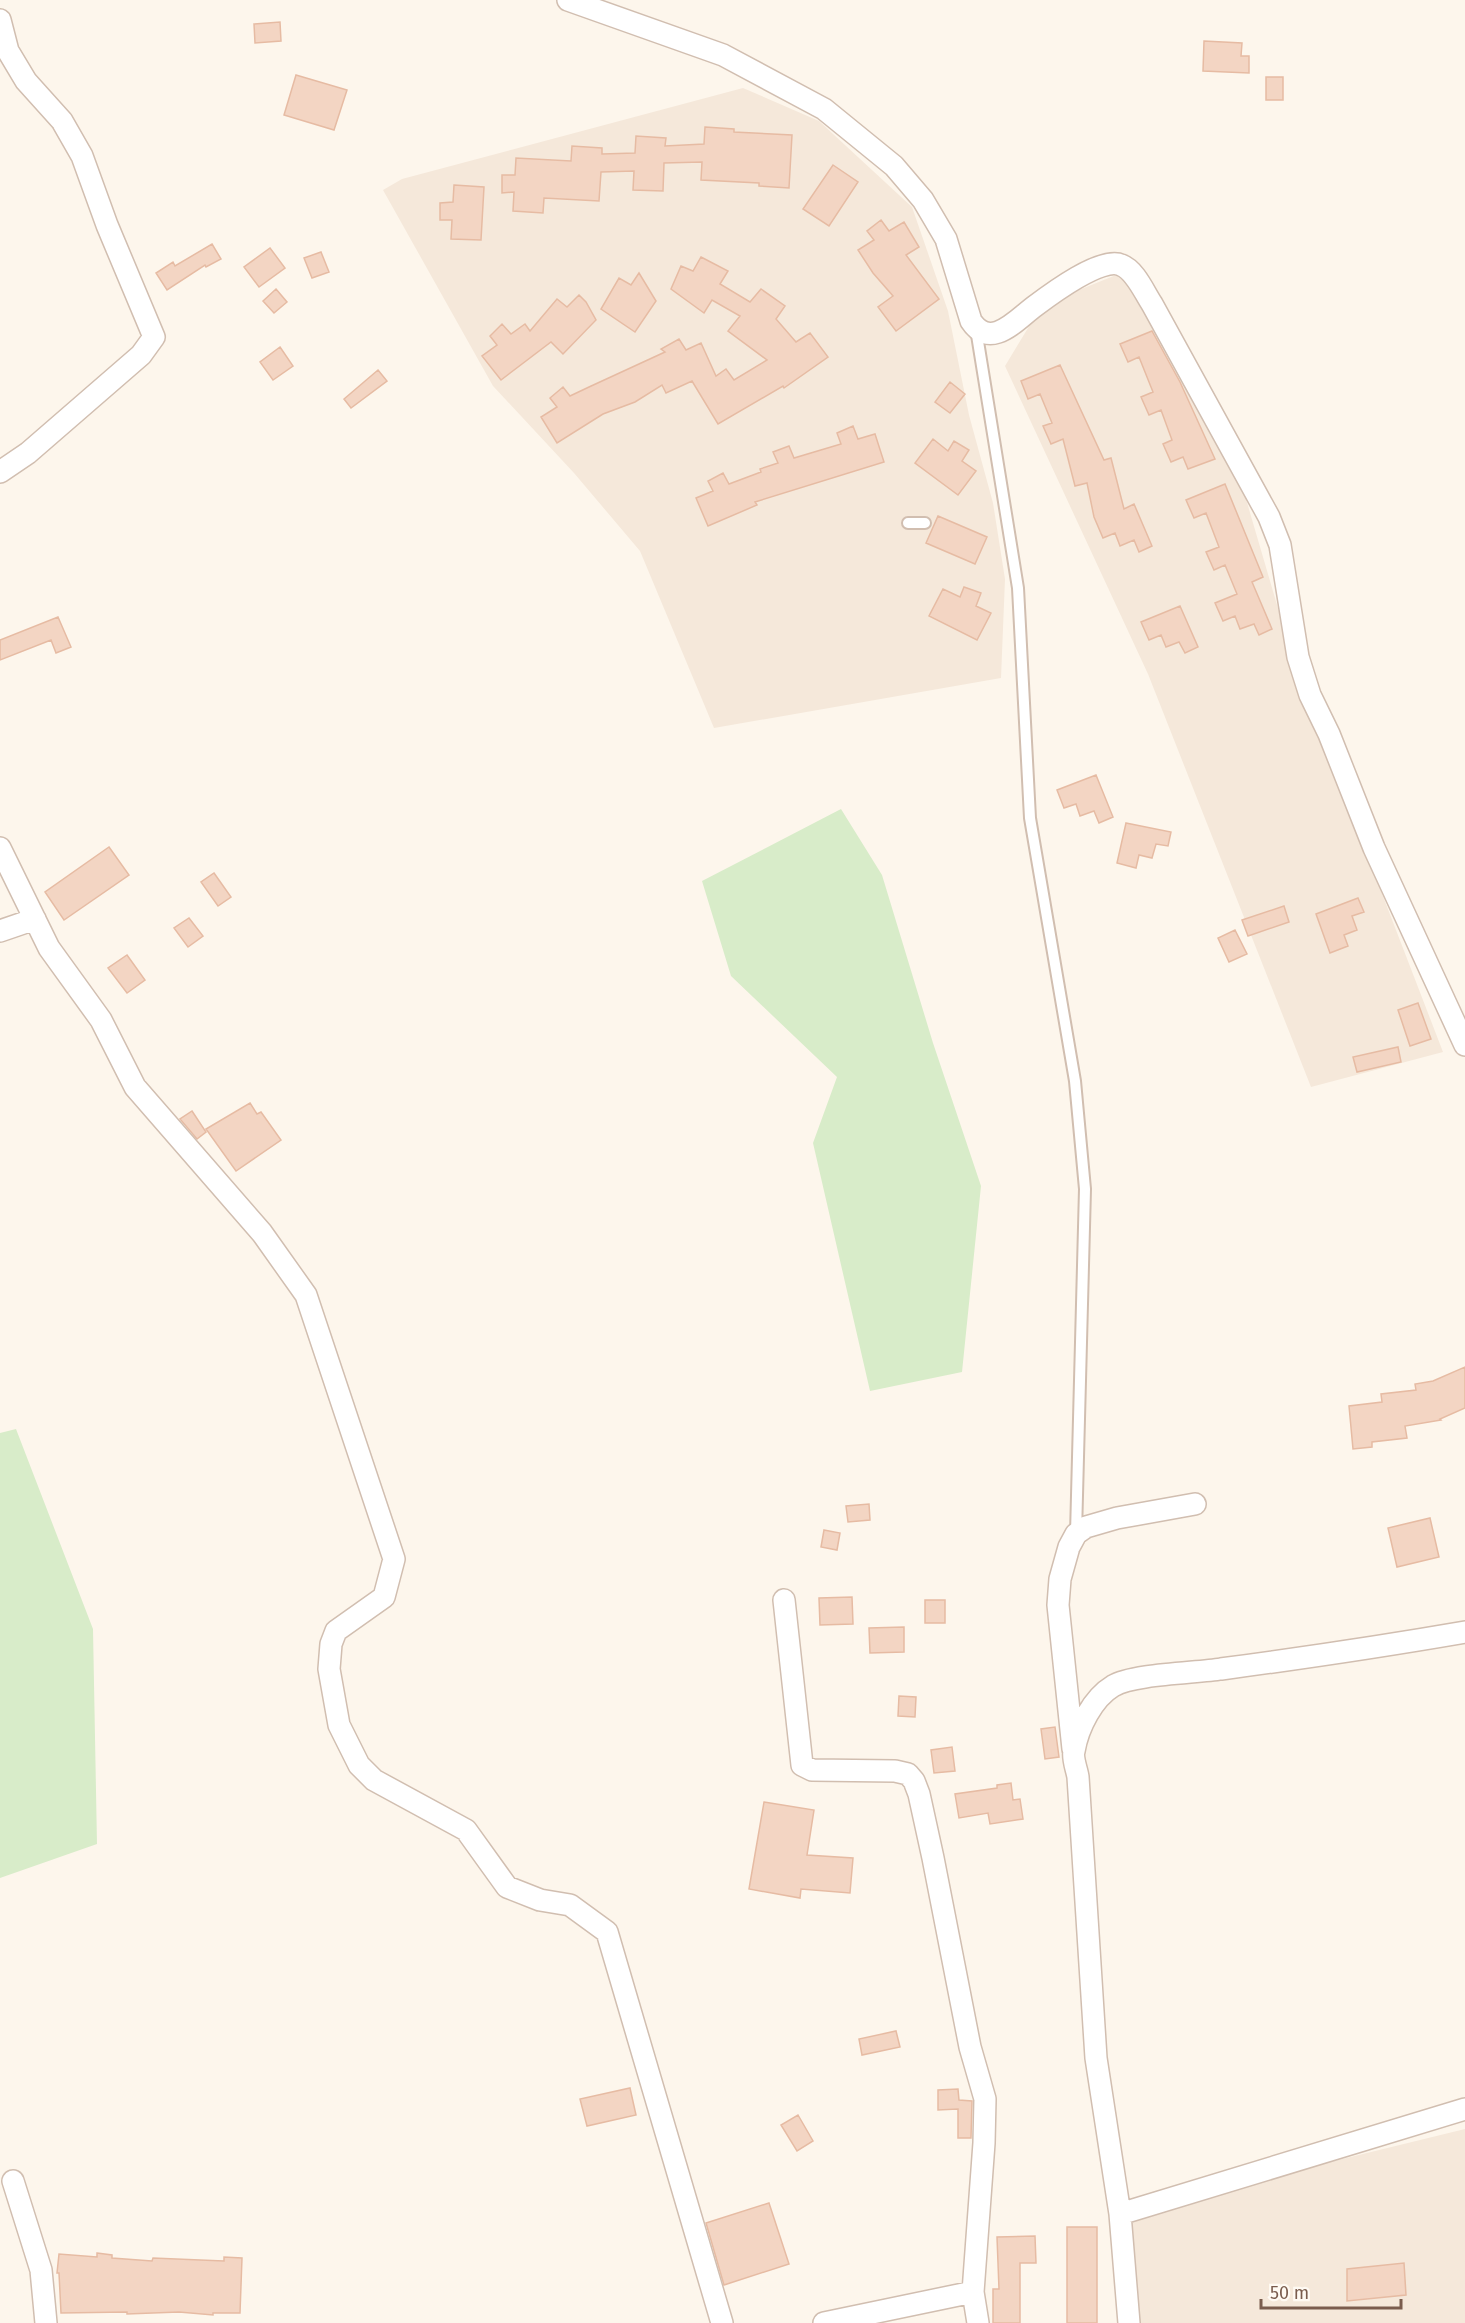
<svg xmlns="http://www.w3.org/2000/svg" width="1465" height="2323" viewBox="0 0 1465 2323" font-family="'Fira Sans',sans-serif">
	<style>
		.residential { fill: #f5e8da }
		.green { fill: #d8ecc9 }
		.building { fill: #f3d5c3; stroke: #e6bba3; stroke-width: 1.5 }
		.lines { fill: none; stroke-linecap: round; stroke-linejoin: round }
		.lane-casing { stroke: #d1beb0; stroke-width: 14 }
		.street-casing { stroke: #d1beb0; stroke-width: 24 }
		.lane { stroke: #fff; stroke-width: 10 }
		.street { stroke: #fff; stroke-width: 21 }
	</style>
	<rect width="100%" height="100%" fill="#fdf6ec"/>
	<path class="residential" d="M743 88 819 121 912 207 948 311 969 415 993 503 1005 579 1001 678 714 728 640 551 574 473 493 386 383 190 402 179Z
		M1126 271 1241 482 1297 673 1443 1052 1311 1087 1148 674 1005 366 1042 305Z
		M1465 2129V2323H1137L1130 2211Z"/>
	<path class="green" d="M841 809 882 875 933 1043 981 1186 962 1372 870 1391 813 1143 837 1077 731 976 702 881Z
		M16 1429 93 1629 97 1844 0 1878V1433Z"/>
	<path class="building" d="M280 22 281 41 255 43 254 24Z
		M1204 41 1242 43 1241 56H1249V73L1203 71Z
		M296 75 347 90 334 130 284 115Z
		M1266 77H1283V100H1266Z
		M705 127 734 129V132L792 135 789 188 759 186V183L701 180 702 162 664 163 663 191 633 190 634 171 601 172 599 201 544 198 543 213 513 211 514 192 502 193V175H515L516 158 571 161 572 146 602 148V154L635 153 636 136 666 138 665 146 704 144Z
		M833 165 858 182 829 226 803 209Z
		M454 185 484 187 481 240 451 239 452 220H440V203L453 202Z
		M881 220 889 231 904 222 919 247 906 255 939 299 896 331 878 307 893 296 873 273 858 250 874 240 867 231Z
		M212 244 221 259 206 267 205 265 167 290 156 273 173 262 175 266Z
		M270 248 285 268 259 287 244 267Z
		M321 252 329 272 312 278 304 258Z
		M701 257 728 271 720 284 750 302 761 289 785 306 776 319 796 342 810 333 828 357 784 388 783 386 718 424 692 381 666 393 662 385 635 402 603 414 557 443 541 417 557 407 550 398 563 387 570 396 589 387 665 352 661 349 679 339 686 350 701 343 716 376 726 369 734 380 767 360 728 331 740 316 712 300 704 313 671 289 681 266 693 271Z
		M639 273 656 301 635 332 601 309 619 278 631 285Z
		M276 289 287 302 274 313 263 301Z
		M579 295 586 302 596 320 563 354 551 342 501 380 482 356 497 345 490 336 502 324 511 334 525 324 530 331 557 299 567 307Z
		M1152 331 1180 382 1215 459 1188 469 1183 457 1171 462 1163 444 1172 440 1161 410 1149 415 1141 397 1153 392 1139 357 1128 362 1120 344Z
		M280 347 293 366 273 380 260 362Z
		M1060 365 1104 460 1111 458 1124 509 1134 504 1152 546 1139 552 1134 540 1120 546 1115 533 1103 538 1094 517 1087 483 1075 486 1063 439 1051 444 1043 426 1052 423 1040 394 1028 399 1021 381Z
		M378 370 387 381 351 408 344 399Z
		M950 382 965 394 950 413 935 402Z
		M853 426 858 439 875 434 884 462 755 502 757 505 708 526 696 498 713 491 708 481 723 473 729 484 761 472 760 469 778 463 773 452 789 446 794 458 841 444 837 433Z
		M933 439 948 451 954 441 969 450 962 461 976 471 958 495 915 463Z
		M1225 484 1263 577 1252 582 1272 629 1259 635 1254 624 1240 629 1235 616 1223 621 1215 603 1237 594 1225 565 1214 570 1206 552 1219 547 1206 513 1194 518 1186 500Z
		M938 516 987 537 975 564 926 543Z
		M964 587 981 593 976 606 991 613 977 640 929 616 943 589 960 597Z
		M1180 606 1198 647 1185 653 1179 642 1166 647 1161 635 1149 640 1141 622Z
		M58 617 71 647 56 653 51 640 0 660V640Z
		M1096 775 1113 817 1099 823 1094 811 1080 816 1076 804 1064 808 1057 790Z
		M1126 823 1171 832 1168 846 1156 844 1152 858 1139 855 1136 868 1117 863Z
		M109 847 129 875 64 920 45 892Z
		M214 873 231 897 218 906 201 882Z
		M1358 898 1364 912 1352 916 1357 930 1344 935 1348 946 1330 953 1316 914Z
		M1284 906 1289 922 1248 936 1242 920Z
		M189 918 203 936 188 947 174 928Z
		M1235 930 1247 954 1229 962 1218 938Z
		M127 955 145 980 127 993 108 968Z
		M1418 1003 1431 1039 1410 1046 1398 1010Z
		M1398 1047 1401 1062 1357 1072 1353 1057Z
		M250 1103 257 1114 261 1112 281 1140 236 1171 206 1129Z
		M192 1111 206 1132 197 1139 180 1119Z
		M1465 1367V1408L1440 1419 1441 1420 1405 1426 1407 1438 1372 1442V1447L1353 1449 1349 1406 1382 1402 1381 1394 1416 1390 1415 1384 1433 1381Z
		M869 1504 870 1520 848 1522 846 1506Z
		M1430 1518 1439 1557 1397 1567 1388 1528Z
		M824 1530 840 1533 837 1550 821 1547Z
		M852 1597 853 1624 820 1625 819 1598Z
		M925 1600H945V1623H925Z
		M904 1627V1652L870 1653 869 1628Z
		M899 1696 916 1697 915 1717 898 1716Z
		M1055 1727 1059 1757 1045 1759 1041 1729Z
		M952 1747 955 1771 934 1773 931 1750Z
		M1011 1783 1013 1800 1020 1799 1023 1819 990 1824 988 1813 959 1818 955 1794 997 1788V1785Z
		M764 1802 814 1810 807 1855 853 1858 850 1893 801 1889 800 1898 749 1889Z
		M896 2031 900 2047 862 2055 859 2039Z
		M630 2088 636 2115 587 2126 580 2099Z
		M958 2089 959 2100 972 2101 971 2138H958V2109L938 2110V2090Z
		M798 2115 813 2141 797 2151 781 2125Z
		M769 2203 789 2264 724 2285 706 2223Z
		M1067 2227H1097V2323H1067Z
		M1035 2236 1036 2263H1020V2323H993V2289H999L997 2237Z
		M97 2253 112 2255V2258L152 2261 153 2258 224 2261V2257L242 2258 240 2313H213V2315L179 2312 127 2314V2312L61 2313 59 2273H57L59 2254 97 2257Z
		M1404 2263 1406 2295 1347 2301V2269Z"/>
	<g class="lines">
		<g class="lane-casing">
			<path id="lane" d="M976 329 1018 588 1030 818 1075 1081 1085 1189 1076 1534
				M908 523H925"/>
		</g>
		<g class="street-casing">
			<path id="street" d="M568 0 723 55 824 109 894 166 923 200 946 239 971 321C991 351 1017 319 1035 306 1051 294 1102 256 1121 265 1135 270 1144 292 1152 304L1269 517 1280 545 1298 657 1310 695 1329 734 1374 848 1465 1045
				M0 20 8 51 26 81 62 121 82 156 107 225 154 337 141 355 28 453 0 472
				M0 848 49 948 101 1020 135 1087 262 1233 306 1295 394 1559 384 1597 336 1631 331 1644 329 1669 339 1725 359 1765 374 1780 466 1830 507 1887 540 1900 570 1905 607 1932 722 2323
				M0 931 35 919
				M784 1600 802 1765 812 1770 895 1771 908 1774 914 1781 919 1794 933 1858 970 2047 985 2099 984 2143 973 2292 978 2323
				M1073 1749 1058 1605 1060 1579 1069 1547 1076 1534 1086 1527 1117 1518 1195 1504
				M13 2181 41 2270 46 2323
				M1120 2214 1465 2109
				M824 2323 973 2292
				M1129 2323 1120 2214 1096 2058 1078 1777C1077 1770 1072 1758 1074 1751 1078 1727 1093 1698 1113 1686 1132 1674 1196 1673 1221 1669 1303 1658 1384 1646 1465 1632"/>
		</g>
		<use href="#lane" class="lane"/>
		<use href="#street" class="street"/>
	</g>
	<path d="M1261 2299v9h140v-9" fill="none" stroke="#7a5c4d" stroke-width="3"/>
	<text x="1270" y="2299" font-size="18" fill="#7a5c4d" stroke="#fffaf3" stroke-width="4.5" paint-order="stroke">50 m</text>
</svg>
